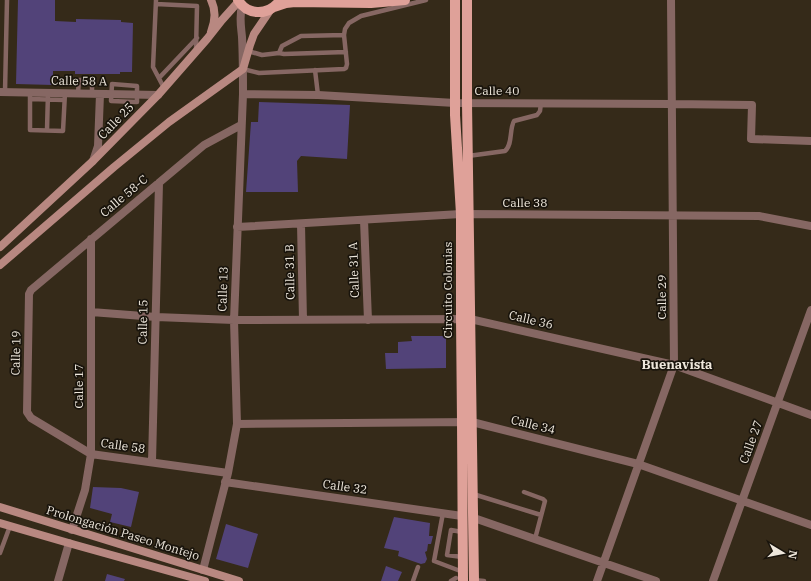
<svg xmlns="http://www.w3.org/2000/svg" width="811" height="581" viewBox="0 0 811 581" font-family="'IBM Plex Serif',serif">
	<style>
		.building { fill: #524379 }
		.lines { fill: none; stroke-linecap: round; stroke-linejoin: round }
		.service { stroke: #866763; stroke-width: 4.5 }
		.minor { stroke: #866763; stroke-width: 8 }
		.secondary { stroke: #b88881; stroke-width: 8 }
		.primary { stroke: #dfa199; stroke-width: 10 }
		.labels { text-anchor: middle; stroke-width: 3.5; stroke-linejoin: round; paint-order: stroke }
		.street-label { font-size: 12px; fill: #eee7dc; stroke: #19140c }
		.neighbourhood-label { font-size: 13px; font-weight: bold; fill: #eee7dc; stroke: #19140c }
	</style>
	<rect width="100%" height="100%" fill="#352a19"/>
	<path class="building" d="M18 0H55V21L76 22V19L121 20V22L133 23 132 72H120V74H75V71H53V85L16 84Z
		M259 102 350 105 347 159 301 156 297 161 298 192H246L251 122H258Z
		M411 336H446V368L386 369 385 353H398V342L412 341Z
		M93 487 121 488 139 492 131 527 110 522 112 514 90 508Z
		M394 517 430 523 429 536H433L431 544H428L427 551 425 552 427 559 425 563 421 564 398 556 399 551 384 548Z
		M226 524 258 534 248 568 216 559Z
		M386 566 402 572 398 581H381Z
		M107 574 125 579 124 581H105Z"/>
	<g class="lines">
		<path class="service" d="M156 0 153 67 164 88
			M156 4 197 6 196 50
			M248 51 262 55 279 53 284 54 346 52
			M279 53 282 46 301 36 344 35
			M243 69 259 73 344 69 346 68 347 64 344 35 345 29 349 23 361 16 426 0
			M315 70 318 95
			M159 78 197 38
			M112 84 137 86V102L111 101Z
			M5 92 7 0
			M30 92V130L63 131 65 93
			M78 93 79 80H92V94
			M30 99 64 100
			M47 130 48 93
			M468 156 505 151C513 144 509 130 514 121L537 115 540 111 541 103
			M524 492 543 499 545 501 535 539
			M473 494 541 515
			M443 513 434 561 463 572
			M462 532 451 530 447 555 462 557
			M0 553 10 526
			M474 580 484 581
			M413 581 418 567
			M451 581 456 578"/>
		<path class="minor" d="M0 92 158 95
			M243 94 318 95 455 103 672 104 752 105 751 139 811 141
			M93 161 98 146 100 94
			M364 220 368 320
			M301 224 303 320
			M237 227 461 214 759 216 811 226
			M91 312 156 317 234 320 470 319 674 365 811 415
			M237 424 472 422 638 464 811 525
			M152 462 159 183
			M228 473 91 454 31 418 27 412 29 294 31 290 204 145 241 125
			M225 482 462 516
			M474 518 656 581
			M72 530 85 490 91 454V239
			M203 570 228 473 237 424 234 320 243 94C243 75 243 56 242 37 241 26 239 17 242 6
			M58 581 69 543
			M597 581 674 365 671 0
			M713 581 811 310"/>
		<path class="secondary" d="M211 0C216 10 215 22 211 32
			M0 247 93 161 158 95 207 39 222 20 239 1
			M0 265 114 167 169 122 243 69 250 45 254 34 271 9
			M0 507 239 581
			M0 523 72 544 205 581"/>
		<path class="primary" d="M238 0C247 15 266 16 278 3
			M455 0V115L461 214V319L462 422 463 581
			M467 0V103L474 581
			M274 7 286 3 295 2 371 3 405 0"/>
	</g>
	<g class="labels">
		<g class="street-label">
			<text transform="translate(79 81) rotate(1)" y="4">Calle 58 A</text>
			<text x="497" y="95">Calle 40</text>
			<text transform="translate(116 121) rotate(-46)" y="4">Calle 25</text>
			<text transform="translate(124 196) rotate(-40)" y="4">Calle 58-C</text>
			<text x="525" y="207">Calle 38</text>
			<text transform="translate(354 270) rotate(-92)" y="4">Calle 31 A</text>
			<text transform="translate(290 272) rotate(-91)" y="4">Calle 31 B</text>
			<text transform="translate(223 289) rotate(-88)" y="4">Calle 13</text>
			<text transform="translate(448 290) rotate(-90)" y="4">Circuito Colonias</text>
			<text transform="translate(662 297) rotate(-90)" y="4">Calle 29</text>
			<text transform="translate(531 320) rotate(13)" y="4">Calle 36</text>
			<text transform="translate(143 322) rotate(-89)" y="4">Calle 15</text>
			<text transform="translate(16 353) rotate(-89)" y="4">Calle 19</text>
			<text transform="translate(79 386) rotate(-90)" y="4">Calle 17</text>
			<text transform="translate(533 425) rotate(14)" y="4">Calle 34</text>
			<text transform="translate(751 442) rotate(-70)" y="4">Calle 27</text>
			<text transform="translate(123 446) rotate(8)" y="4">Calle 58</text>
			<text transform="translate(345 487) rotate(8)" y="4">Calle 32</text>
			<text transform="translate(123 533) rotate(17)" y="4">Prolongación Paseo Montejo</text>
		</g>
		<g class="neighbourhood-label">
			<text x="677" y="369">Buenavista</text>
		</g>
	</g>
	<g transform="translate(783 553) rotate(100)" stroke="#19140c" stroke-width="3" paint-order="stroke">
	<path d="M0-3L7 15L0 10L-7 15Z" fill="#eee7dc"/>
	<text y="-6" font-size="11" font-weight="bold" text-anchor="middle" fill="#eee7dc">N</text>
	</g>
</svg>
